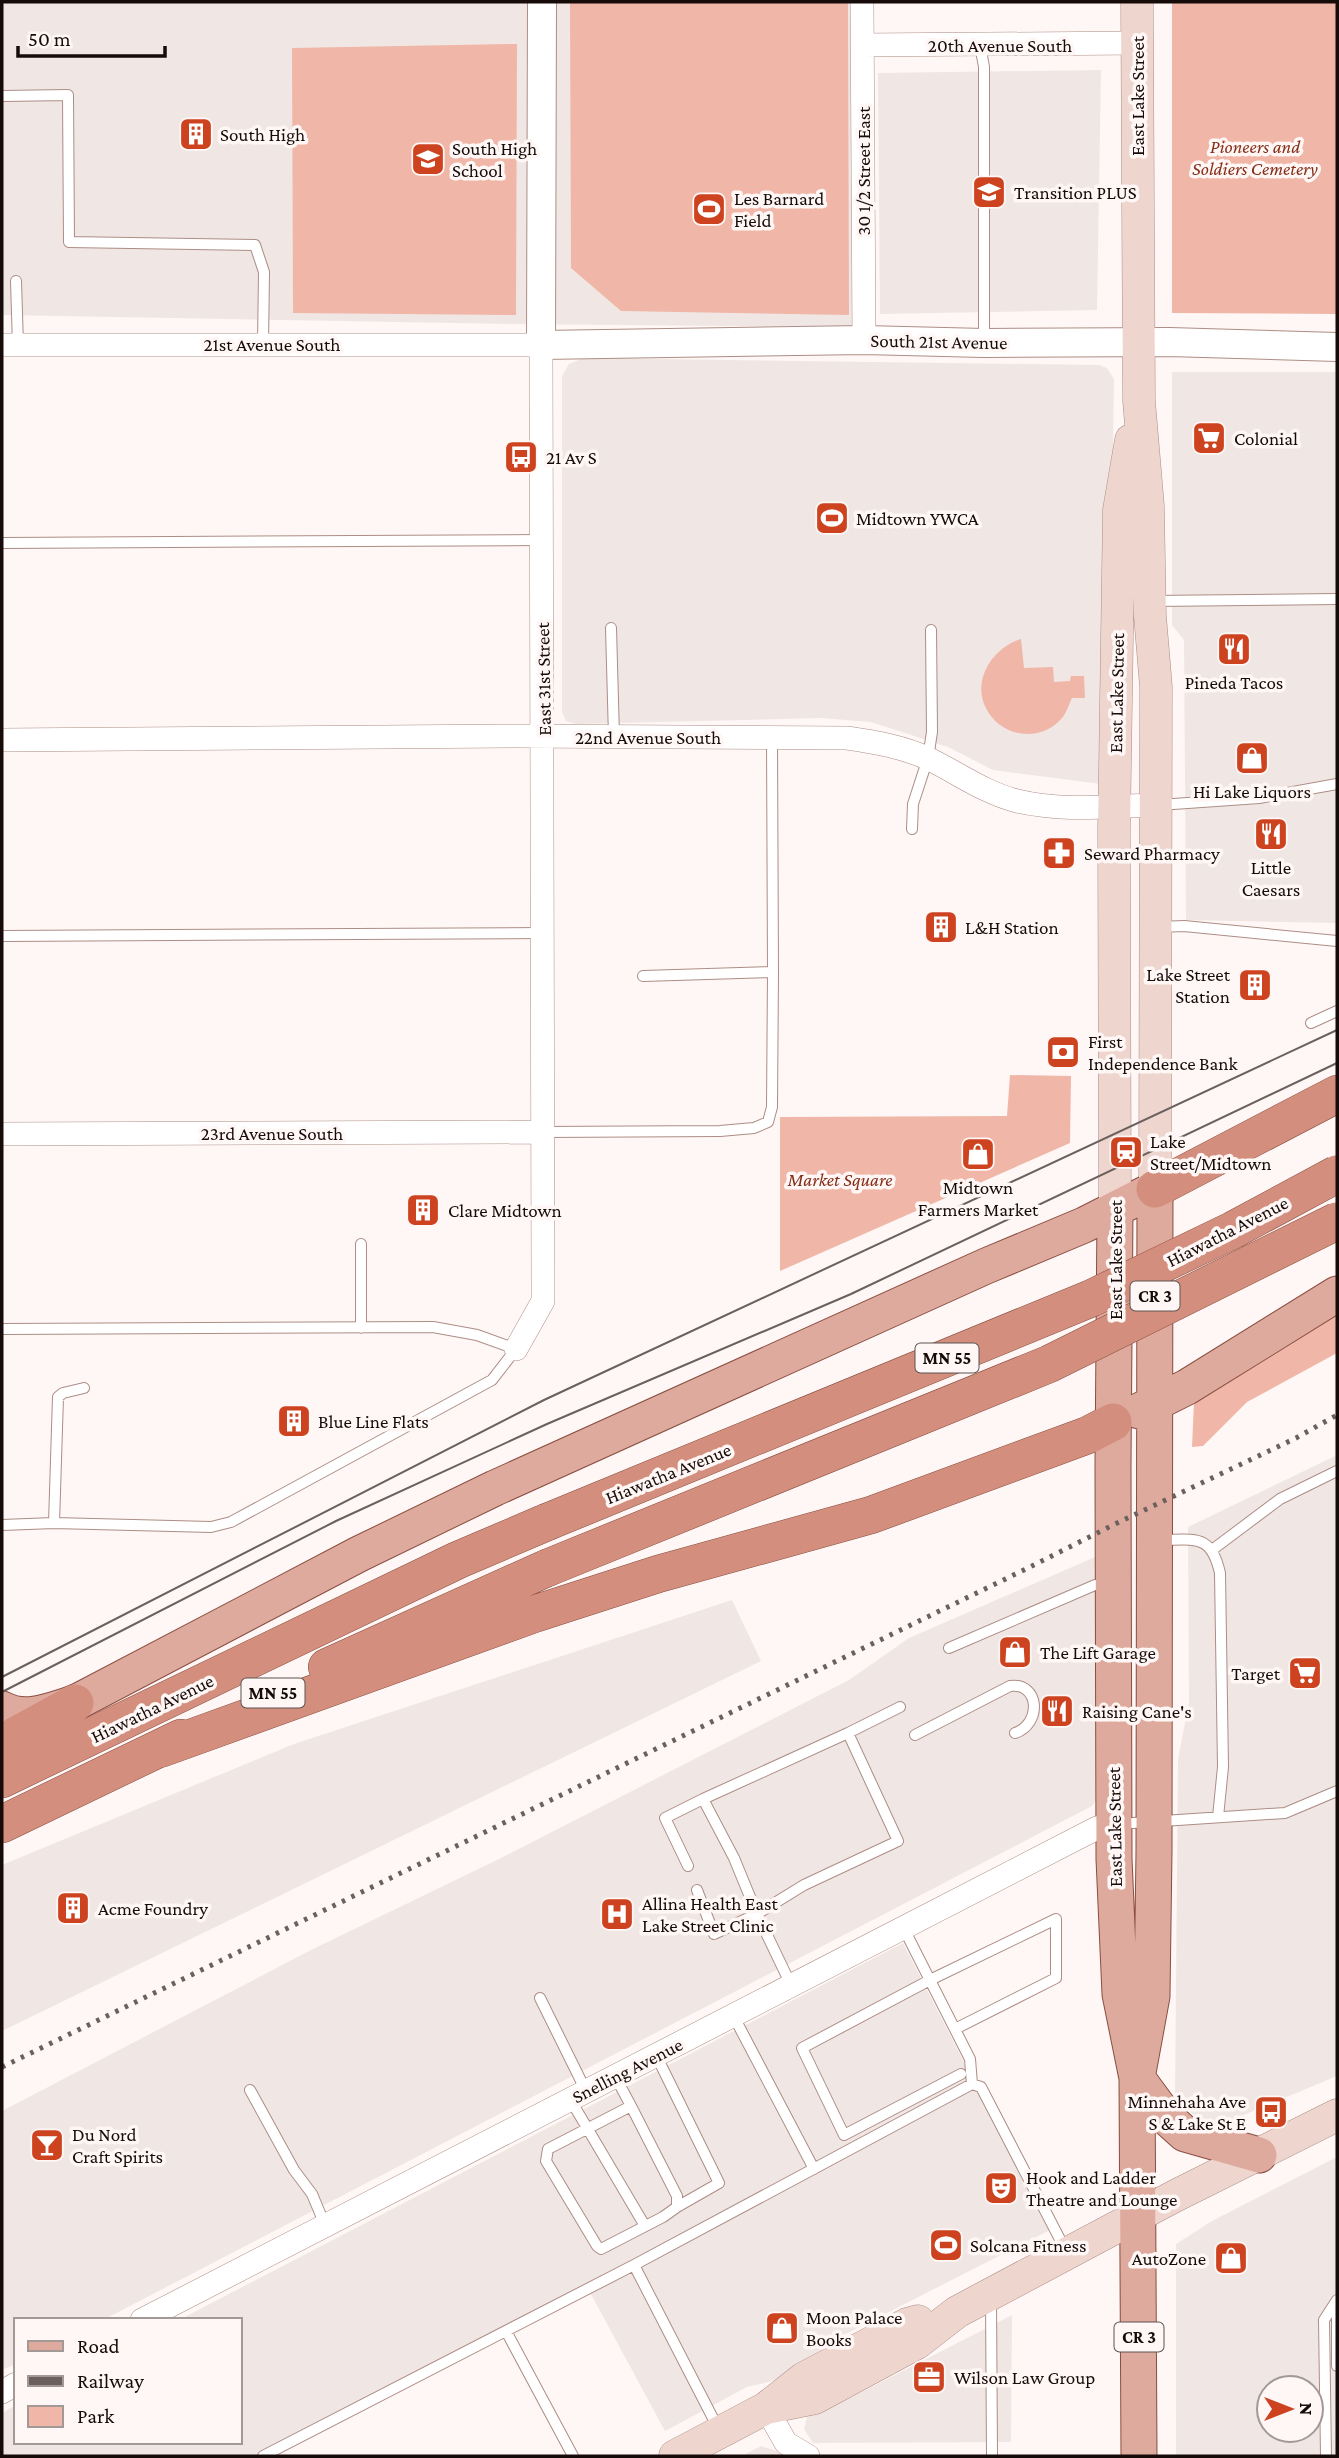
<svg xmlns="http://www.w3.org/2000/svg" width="1339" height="2458" viewBox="0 0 1339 2458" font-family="'Crimson Pro',serif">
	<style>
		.built { fill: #f0e7e4; fill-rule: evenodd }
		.green { fill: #f0b6a7 }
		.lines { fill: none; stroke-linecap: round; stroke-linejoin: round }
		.service-casing { stroke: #ad8d85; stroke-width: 12 }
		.minor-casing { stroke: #ad8d85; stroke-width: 24 }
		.tertiary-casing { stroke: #ad8d85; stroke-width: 30 }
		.secondary-casing { stroke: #ad8d85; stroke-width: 33 }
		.primary-casing { stroke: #8a4e40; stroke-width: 37 }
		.trunk-casing { stroke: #8a4e40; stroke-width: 38 }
		.service { stroke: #fff; stroke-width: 10 }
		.minor { stroke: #fff; stroke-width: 23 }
		.tertiary { stroke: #fff; stroke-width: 28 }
		.secondary { stroke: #eed5ce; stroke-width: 32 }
		.primary { stroke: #deaa9e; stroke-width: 35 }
		.trunk { stroke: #d38e7e; stroke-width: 37 }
		.tram { stroke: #6b605e; stroke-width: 2 }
		.rail { stroke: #6b605e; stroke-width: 5; stroke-dasharray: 3.5 7; stroke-linecap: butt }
		.trunk-bridge-casing { stroke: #8a4e40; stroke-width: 38; stroke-linecap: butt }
		.trunk-bridge { stroke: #d38e7e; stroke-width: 37 }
		.labels { text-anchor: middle; stroke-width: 7; stroke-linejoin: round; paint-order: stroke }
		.shield { fill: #fef7f5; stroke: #5c5250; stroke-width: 2 }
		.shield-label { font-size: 18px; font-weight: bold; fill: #170b09 }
		.street-label { font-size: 19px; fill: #170b09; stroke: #fef7f5 }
		.poi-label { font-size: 19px; fill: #170b09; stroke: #fef7f5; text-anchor: start }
		.park-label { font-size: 19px; font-style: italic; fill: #852d17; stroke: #fef7f5 }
	</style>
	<rect width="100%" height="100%" fill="#fef7f5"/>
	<path class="built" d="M2 2H855L853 327 512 324 2 315Z
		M1101 70 1097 310 880 314 878 73Z
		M584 358 1099 365 1107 368 1114 379 1108 770 1101 784 993 770 948 747 871 722 821 718 576 724 566 721 562 712V376L569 364Z
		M1172 372H1337V923L1186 920 1184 640 1172 625Z
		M1337 1455V2076L1222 2124 1199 2119 1175 2100 1178 1759 1189 1702 1188 1527Z
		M1102 1554 1103 1790 1092 1806 103 2320H16V2364L2 2370V2111L311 1950 499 1859 849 1680 909 1638Z
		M732 1600 761 1661 2 2031V1865L294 1744Z
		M903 1943 1050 2230 828 2343 810 2363 772 2381 747 2387 665 2431 586 2285 255 2456H2V2413L16 2405V2442H240V2320H179Z
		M1337 2157V2456H1176V2244L1212 2221ZM1269 2388H1311V2430H1269Z
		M1012 2315 1011 2442 813 2443 804 2429 808 2413 829 2401 846 2400Z
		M761 2446 780 2452 785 2456H742Z"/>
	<path class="green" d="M570 2H848L849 315 621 311 571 268Z
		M1172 2H1337V314L1172 313Z
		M517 44 516 315 293 313 292 48Z
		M1021 639 1024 668 1053 667 1054 682 1070 681 1071 676H1084L1085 698H1072C1069 704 1067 712 1062 718 1044 740 1008 739 991 716 968 687 989 649 1021 639Z
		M1010 1075 1071 1076 1070 1143 780 1271V1117L1007 1116Z
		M1337 1312V1353L1247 1402 1203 1446 1192 1447 1194 1402Z"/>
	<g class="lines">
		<g class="service-casing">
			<path id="service" d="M980 45 984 67V342
				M2 96 68 95 69 242 255 245 264 272 263 344
				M16 281 18 345
				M2 543 541 540
				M1151 601 1337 599
				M611 628 614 737
				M1159 805 1259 798 1337 784
				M912 829 913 804 928 758 932 732 931 630
				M1159 927 1184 926 1337 941
				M2 936 543 933
				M643 976 773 972 772 738
				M1311 1023 1337 1011
				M543 1132 720 1131 754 1128 768 1122 772 1107 773 972
				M361 1244V1328
				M2 1329 433 1327 477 1335 516 1349 492 1380 231 1522 211 1527 54 1523 2 1525
				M54 1523 58 1397 63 1393 84 1388
				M1159 1540C1195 1540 1211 1533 1220 1573L1223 1767 1218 1817
				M1212 1550 1280 1499 1337 1471
				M949 1648 1095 1585H1107
				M915 1735 1010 1686C1040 1682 1042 1724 1015 1733
				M1118 1824 1285 1813 1337 1791
				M688 1866 665 1818 703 1799
				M697 1890 714 1934 757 1914 734 1858 703 1799 848 1733
				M791 1985 757 1914 804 1885 898 1841 848 1733 900 1707
				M540 1998 586 2091
				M733 2015 814 2169
				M955 2029 1056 1978V1919L930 1980 802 2048 844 2135 961 2074
				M656 2055 719 2183 677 2207
				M615 2076 631 2106 677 2196V2207L663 2217 601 2249 597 2246 546 2161 548 2149 631 2106
				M972 2084 981 2087 1066 2251
				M250 2090 294 2170 312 2194 325 2225
				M570 2099 645 2226
				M634 2265 719 2430
				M991 2298 992 2456
				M1337 2301V2366
				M506 2331 573 2456
				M263 2456 634 2265 972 2084 970 2059 903 1927
				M1326 2456 1324 2320 1337 2300"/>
		</g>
		<g class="minor-casing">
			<path id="minor" d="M862 2 864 340
				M862 45 1137 43
				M2 345H541L543 1284V1301L516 1349
				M2 740 520 736 847 738C875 742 904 747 929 759 958 773 985 793 1017 801 1062 812 1110 806 1156 805
				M2 1134 543 1132
				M142 2320 1097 1828 1114 1824
				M2 2392 16 2384
				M766 2408 786 2443 808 2456"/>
		</g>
		<g class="tertiary-casing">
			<path id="tertiary" d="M542 2 541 345 864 340 984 343 1169 342 1337 347"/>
		</g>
		<g class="secondary-casing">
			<path id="secondary" d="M1137 2 1139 401 1148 506 1150 616 1156 687 1155 1189
				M1115 1210 1114 830 1119 510 1131 440
				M766 2408 815 2398 917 2343 957 2312 1175 2196 1337 2115
				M675 2456 766 2408 804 2378 907 2324 918 2321"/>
		</g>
		<g class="primary-casing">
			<path id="primary" d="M1115 1210 1113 1465 1114 1859 1120 1994 1137 2078 1165 2116 1185 2134 1259 2155
				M1139 1411 1187 1387 1337 1294
				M2 1709C26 1722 51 1710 75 1703L359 1554 495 1488 986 1266 1084 1225 1155 1189 1154 1851 1152 1996 1137 2078 1139 2456"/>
		</g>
		<g class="trunk-casing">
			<path id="trunk" d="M1155 1189 1337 1094
				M327 1667 547 1568
				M2 1743 75 1703
				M160 1749 534 1614 658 1574 871 1515 1088 1435 1113 1422
				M2 1779 458 1560 547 1522
				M2 1824 181 1738"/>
		</g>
		<use href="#service" class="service"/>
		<use href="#minor" class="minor"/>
		<use href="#tertiary" class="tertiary"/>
		<use href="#secondary" class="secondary"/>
		<use href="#primary" class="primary"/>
		<use href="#trunk" class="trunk"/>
		<path class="tram" d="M2 1677 544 1400 1337 1030
			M2 1692 336 1521 547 1424 851 1294 1337 1063"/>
		<path class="rail" d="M2 2067 1028 1568 1113 1525 1296 1438 1337 1415"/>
		<g class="trunk-bridge-casing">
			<path id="trunk-bridge" d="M547 1522 1092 1298 1233 1230 1337 1174
				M547 1568 1049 1364 1337 1221"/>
		</g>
		<use href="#trunk-bridge" class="trunk-bridge"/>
	</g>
	<defs>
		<g id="building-square" transform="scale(1.75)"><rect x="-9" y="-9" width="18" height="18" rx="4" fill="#cd4320" stroke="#fef7f5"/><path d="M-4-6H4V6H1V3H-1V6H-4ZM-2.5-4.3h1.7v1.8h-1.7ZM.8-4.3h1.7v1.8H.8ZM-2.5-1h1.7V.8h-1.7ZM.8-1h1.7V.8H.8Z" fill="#fff"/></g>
		<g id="school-square" transform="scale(1.75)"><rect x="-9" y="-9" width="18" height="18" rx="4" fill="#cd4320" stroke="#fef7f5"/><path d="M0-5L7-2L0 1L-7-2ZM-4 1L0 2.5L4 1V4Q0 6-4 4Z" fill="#fff"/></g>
		<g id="stadium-square" transform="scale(1.75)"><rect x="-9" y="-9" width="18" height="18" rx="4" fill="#cd4320" stroke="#fef7f5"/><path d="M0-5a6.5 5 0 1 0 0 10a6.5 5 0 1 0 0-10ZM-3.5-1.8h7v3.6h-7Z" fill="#fff"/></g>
		<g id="supermarket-square" transform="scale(1.75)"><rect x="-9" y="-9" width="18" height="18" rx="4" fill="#cd4320" stroke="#fef7f5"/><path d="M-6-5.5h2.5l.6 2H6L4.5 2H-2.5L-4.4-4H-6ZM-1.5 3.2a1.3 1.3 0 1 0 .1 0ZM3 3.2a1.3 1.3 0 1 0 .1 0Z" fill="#fff"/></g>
		<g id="bus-square" transform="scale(1.75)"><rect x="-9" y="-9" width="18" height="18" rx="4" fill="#cd4320" stroke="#fef7f5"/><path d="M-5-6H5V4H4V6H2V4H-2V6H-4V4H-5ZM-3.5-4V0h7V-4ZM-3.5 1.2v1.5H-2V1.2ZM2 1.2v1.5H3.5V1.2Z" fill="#fff"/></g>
		<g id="restaurant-square" transform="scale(1.75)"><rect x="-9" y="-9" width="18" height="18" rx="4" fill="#cd4320" stroke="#fef7f5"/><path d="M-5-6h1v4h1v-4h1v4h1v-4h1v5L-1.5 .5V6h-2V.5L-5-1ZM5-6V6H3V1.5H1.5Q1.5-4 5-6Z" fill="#fff"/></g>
		<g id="shop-square" transform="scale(1.75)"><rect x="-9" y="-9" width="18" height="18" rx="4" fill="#cd4320" stroke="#fef7f5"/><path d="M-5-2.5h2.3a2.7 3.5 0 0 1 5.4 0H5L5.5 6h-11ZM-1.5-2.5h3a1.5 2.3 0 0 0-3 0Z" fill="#fff"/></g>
		<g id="pharmacy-square" transform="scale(1.75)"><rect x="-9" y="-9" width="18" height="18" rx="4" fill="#cd4320" stroke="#fef7f5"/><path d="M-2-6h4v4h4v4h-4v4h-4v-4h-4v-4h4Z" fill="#fff"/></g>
		<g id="bank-square" transform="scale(1.75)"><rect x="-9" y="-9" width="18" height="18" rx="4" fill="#cd4320" stroke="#fef7f5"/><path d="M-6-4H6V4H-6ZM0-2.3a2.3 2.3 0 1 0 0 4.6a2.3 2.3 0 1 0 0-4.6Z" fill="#fff"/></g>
		<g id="station-square" transform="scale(1.75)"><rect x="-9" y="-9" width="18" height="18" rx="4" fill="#cd4320" stroke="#fef7f5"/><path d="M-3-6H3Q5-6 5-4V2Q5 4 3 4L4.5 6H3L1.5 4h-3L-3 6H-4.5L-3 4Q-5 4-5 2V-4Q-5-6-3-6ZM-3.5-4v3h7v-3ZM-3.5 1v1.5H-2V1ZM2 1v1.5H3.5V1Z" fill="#fff"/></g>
		<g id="hospital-square" transform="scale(1.75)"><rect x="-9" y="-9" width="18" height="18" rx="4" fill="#cd4320" stroke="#fef7f5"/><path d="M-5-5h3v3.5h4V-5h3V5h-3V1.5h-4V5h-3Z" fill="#fff"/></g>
		<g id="bar-square" transform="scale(1.75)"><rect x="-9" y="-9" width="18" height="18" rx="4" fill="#cd4320" stroke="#fef7f5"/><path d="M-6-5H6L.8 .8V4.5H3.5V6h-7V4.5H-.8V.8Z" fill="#fff"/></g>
		<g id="theatre-square" transform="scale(1.75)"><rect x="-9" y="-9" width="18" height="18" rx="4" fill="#cd4320" stroke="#fef7f5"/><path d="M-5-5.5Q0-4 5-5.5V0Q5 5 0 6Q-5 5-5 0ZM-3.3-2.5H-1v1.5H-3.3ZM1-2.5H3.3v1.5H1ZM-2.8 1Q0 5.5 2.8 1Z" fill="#fff"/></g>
		<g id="office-square" transform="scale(1.75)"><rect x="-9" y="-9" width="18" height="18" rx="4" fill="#cd4320" stroke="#fef7f5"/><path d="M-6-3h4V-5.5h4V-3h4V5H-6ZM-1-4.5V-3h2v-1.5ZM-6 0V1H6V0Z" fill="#fff"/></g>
	</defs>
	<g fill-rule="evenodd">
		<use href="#building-square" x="196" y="134"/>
		<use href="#school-square" x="428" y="159"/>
		<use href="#school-square" x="989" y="192"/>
		<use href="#stadium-square" x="709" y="209"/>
		<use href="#supermarket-square" x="1209" y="438"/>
		<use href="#bus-square" x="521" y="457"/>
		<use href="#stadium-square" x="832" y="518"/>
		<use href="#restaurant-square" x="1234" y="649"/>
		<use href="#shop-square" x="1252" y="758"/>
		<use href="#restaurant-square" x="1271" y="834"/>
		<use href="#pharmacy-square" x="1059" y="853"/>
		<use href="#building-square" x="941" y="927"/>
		<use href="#building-square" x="1255" y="985"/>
		<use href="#bank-square" x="1063" y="1052"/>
		<use href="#station-square" x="1126" y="1152"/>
		<use href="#shop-square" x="978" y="1154"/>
		<use href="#building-square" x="423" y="1210"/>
		<use href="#building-square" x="294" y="1421"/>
		<use href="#shop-square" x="1015" y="1652"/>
		<use href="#supermarket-square" x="1305" y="1673"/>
		<use href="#restaurant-square" x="1057" y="1711"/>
		<use href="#building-square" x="73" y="1908"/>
		<use href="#hospital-square" x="617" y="1914"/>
		<use href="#bus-square" x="1271" y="2112"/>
		<use href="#bar-square" x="47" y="2145"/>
		<use href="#theatre-square" x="1001" y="2188"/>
		<use href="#stadium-square" x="946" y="2245"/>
		<use href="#shop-square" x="1231" y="2258"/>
		<use href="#shop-square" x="782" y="2328"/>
		<use href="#office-square" x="929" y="2377"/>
	</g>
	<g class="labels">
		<g class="shield">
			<rect x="1130.5" y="1281.5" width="49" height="29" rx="5"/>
			<rect x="915.5" y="1343.5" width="63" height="29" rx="5"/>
			<rect x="241.5" y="1678.5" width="63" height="29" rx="5"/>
			<rect x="1114.5" y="2322.5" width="49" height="29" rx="5"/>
		</g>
		<g class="shield-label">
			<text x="1155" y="1302">CR 3</text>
			<text x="947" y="1364">MN 55</text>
			<text x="273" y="1699">MN 55</text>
			<text x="1139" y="2343">CR 3</text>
		</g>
		<g class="street-label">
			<text x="1000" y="52">20th Avenue South</text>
			<text transform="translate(1137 96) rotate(-90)" y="7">East Lake Street</text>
			<text transform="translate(863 171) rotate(-90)" y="7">30 1/2 Street East</text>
			<text transform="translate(939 341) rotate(1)" y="7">South 21st Avenue</text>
			<text x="272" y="351">21st Avenue South</text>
			<text transform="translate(543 679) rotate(-91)" y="7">East 31st Street</text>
			<text transform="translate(1116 693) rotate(-89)" y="7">East Lake Street</text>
			<text x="648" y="744">22nd Avenue South</text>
			<text x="272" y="1140">23rd Avenue South</text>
			<text transform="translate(1227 1231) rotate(-27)" y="7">Hiawatha Avenue</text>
			<text transform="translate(1115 1260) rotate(-90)" y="7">East Lake Street</text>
			<text transform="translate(668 1473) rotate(-22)" y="7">Hiawatha Avenue</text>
			<text transform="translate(152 1708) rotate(-26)" y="7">Hiawatha Avenue</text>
			<text transform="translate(1114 1827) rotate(-91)" y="7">East Lake Street</text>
			<text transform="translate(627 2070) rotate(-27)" y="7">Snelling Avenue</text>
		</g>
		<g class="poi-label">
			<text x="220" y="141">South High</text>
			<text x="452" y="155">South High<tspan x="452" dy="22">School</tspan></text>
			<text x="1014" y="199">Transition PLUS</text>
			<text x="734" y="205">Les Barnard<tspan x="734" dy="22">Field</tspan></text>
			<text x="1234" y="445">Colonial</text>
			<text x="546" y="464">21 Av S</text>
			<text x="856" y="525">Midtown YWCA</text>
			<text x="1234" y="689" text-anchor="middle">Pineda Tacos</text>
			<text x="1252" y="798" text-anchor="middle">Hi Lake Liquors</text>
			<text x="1084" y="860">Seward Pharmacy</text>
			<text x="1271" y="874" text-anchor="middle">Little<tspan x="1271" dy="22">Caesars</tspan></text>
			<text x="965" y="934">L&amp;H Station</text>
			<text x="1230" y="981" text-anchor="end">Lake Street<tspan x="1230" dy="22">Station</tspan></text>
			<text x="1088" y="1048">First<tspan x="1088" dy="22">Independence Bank</tspan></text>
			<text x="1150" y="1148">Lake<tspan x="1150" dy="22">Street/Midtown</tspan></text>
			<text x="978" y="1194" text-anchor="middle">Midtown<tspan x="978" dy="22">Farmers Market</tspan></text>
			<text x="448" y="1217">Clare Midtown</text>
			<text x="318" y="1428">Blue Line Flats</text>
			<text x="1040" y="1659">The Lift Garage</text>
			<text x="1280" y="1680" text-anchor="end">Target</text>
			<text x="1082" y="1718">Raising Cane's</text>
			<text x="642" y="1910">Allina Health East<tspan x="642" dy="22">Lake Street Clinic</tspan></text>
			<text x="98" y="1915">Acme Foundry</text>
			<text x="1246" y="2108" text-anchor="end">Minnehaha Ave<tspan x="1246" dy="22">S &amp; Lake St E</tspan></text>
			<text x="72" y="2141">Du Nord<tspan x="72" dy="22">Craft Spirits</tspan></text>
			<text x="1026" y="2184">Hook and Ladder<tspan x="1026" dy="22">Theatre and Lounge</tspan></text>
			<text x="970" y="2252">Solcana Fitness</text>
			<text x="1206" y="2265" text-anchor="end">AutoZone</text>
			<text x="806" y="2324">Moon Palace<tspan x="806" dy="22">Books</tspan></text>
			<text x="954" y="2384">Wilson Law Group</text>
		</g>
		<g class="park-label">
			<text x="1255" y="153">Pioneers and<tspan x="1255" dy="22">Soldiers Cemetery</tspan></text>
			<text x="840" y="1186">Market Square</text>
		</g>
	</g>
	<rect width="1339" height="2458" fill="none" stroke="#170b09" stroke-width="7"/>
	<rect x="14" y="2318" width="228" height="126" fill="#fef7f5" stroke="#a29997" stroke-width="2"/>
	<rect x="28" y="2341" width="35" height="10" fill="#deaa9e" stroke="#a29997" stroke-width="2"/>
	<text x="77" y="2353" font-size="21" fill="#170b09">Road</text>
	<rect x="28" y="2376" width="35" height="10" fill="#6b605e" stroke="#a29997" stroke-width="2"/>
	<text x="77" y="2388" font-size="21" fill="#170b09">Railway</text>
	<rect x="28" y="2406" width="35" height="21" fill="#f0b6a7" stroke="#a29997" stroke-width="2"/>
	<text x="77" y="2423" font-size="21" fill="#170b09">Park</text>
	<g transform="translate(1290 2409) rotate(90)"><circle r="33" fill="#fef7f5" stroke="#a29997" stroke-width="2"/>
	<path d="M0-5L12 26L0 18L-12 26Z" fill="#cd4320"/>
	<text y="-10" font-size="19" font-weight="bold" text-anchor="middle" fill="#170b09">N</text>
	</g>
	<path d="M18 46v10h147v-10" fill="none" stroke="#170b09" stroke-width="3.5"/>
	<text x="28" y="46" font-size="21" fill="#170b09" stroke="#fef7f5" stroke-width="5" paint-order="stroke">50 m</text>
</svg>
